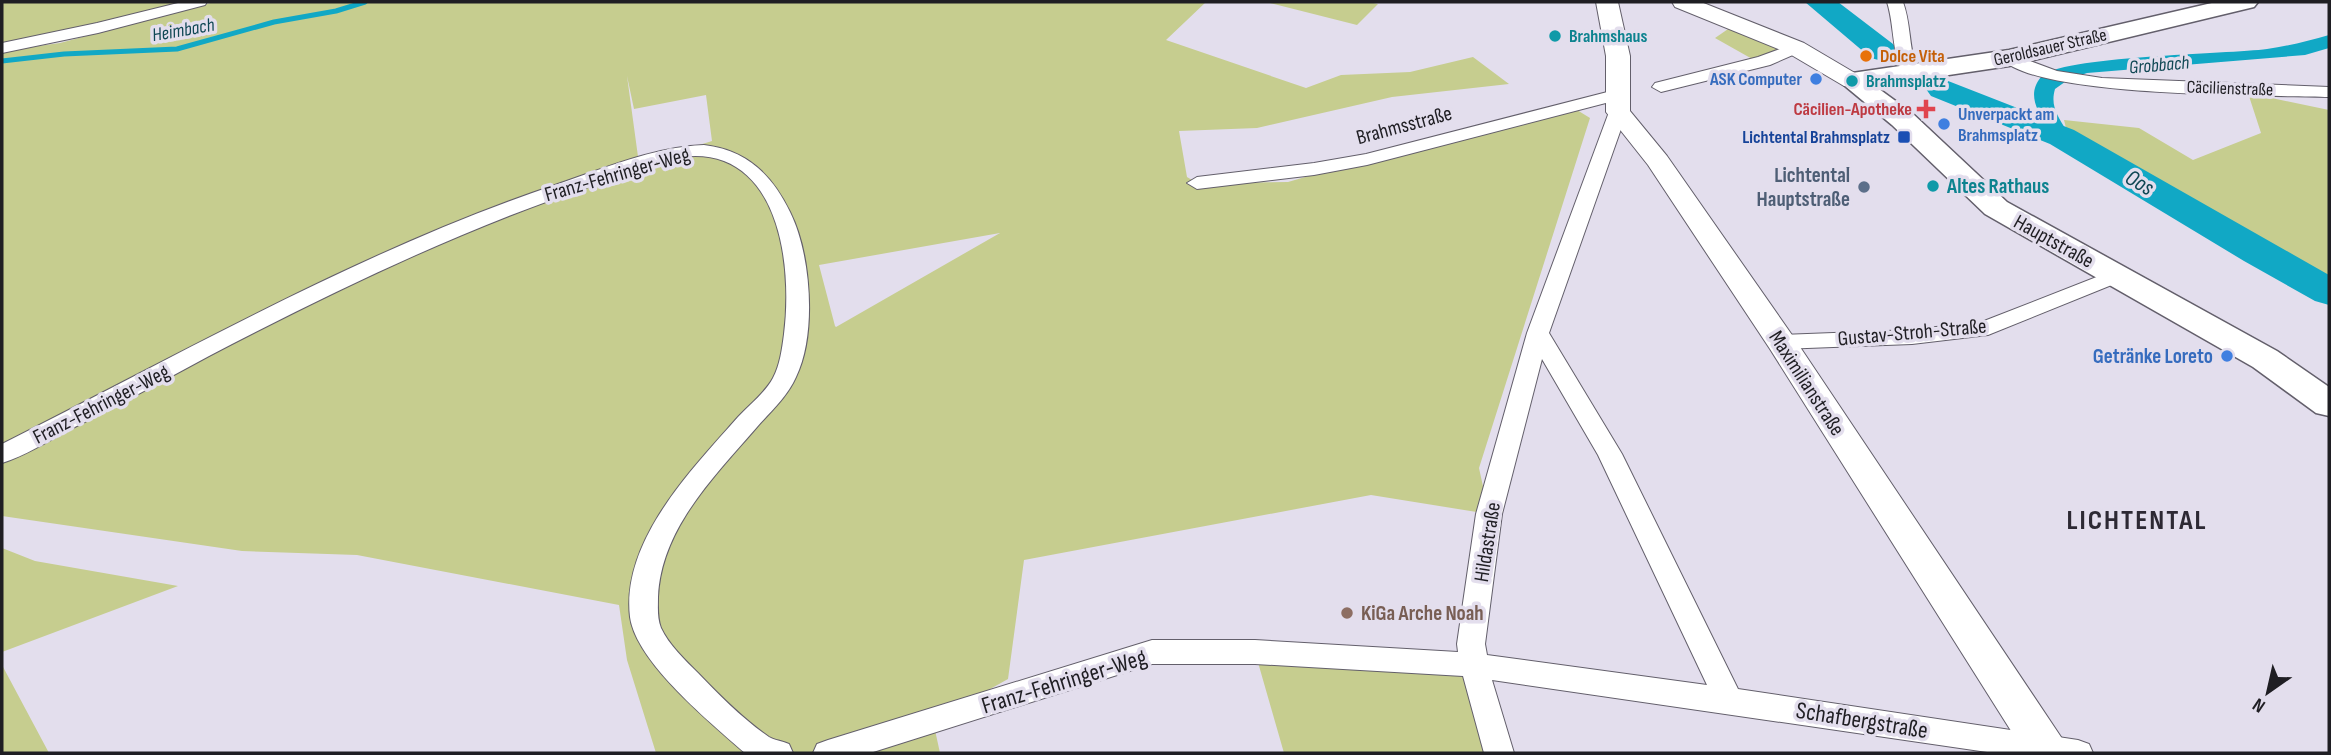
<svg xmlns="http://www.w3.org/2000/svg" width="2331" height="755" viewBox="0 0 2331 755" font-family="'Sofia Sans Condensed',sans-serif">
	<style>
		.green { fill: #c6cd8f; fill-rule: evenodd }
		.water { fill: #11a8c5 }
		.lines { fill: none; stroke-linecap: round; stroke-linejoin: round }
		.stream { stroke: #11a8c5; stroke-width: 5 }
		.river { fill: #11a8c5; fill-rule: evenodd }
		.street-casing { stroke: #635f6b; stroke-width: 2 }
		.secondary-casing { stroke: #635f6b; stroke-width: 2 }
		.primary-casing { stroke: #635f6b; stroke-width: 3 }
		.street { fill: #fff; fill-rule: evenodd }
		.secondary { fill: #fff; fill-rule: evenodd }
		.primary { fill: #fff; fill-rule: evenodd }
		.culture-dot { fill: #0f9aa8; stroke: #e3deed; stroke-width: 2.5 }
		.food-dot { fill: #e8710a; stroke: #e3deed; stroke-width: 2.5 }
		.shop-dot { fill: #3f7fe0; stroke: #e3deed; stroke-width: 2.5 }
		.health-dot { fill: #e0444e; stroke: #e3deed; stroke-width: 2.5 }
		.transit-dot { fill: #1a4fb4; stroke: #e3deed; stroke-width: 2.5 }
		.service-dot { fill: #5c6f8a; stroke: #e3deed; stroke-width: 2.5 }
		.education-dot { fill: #8d6e63; stroke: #e3deed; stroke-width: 2.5 }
		.labels { text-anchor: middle; stroke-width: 7; stroke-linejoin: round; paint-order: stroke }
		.far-culture-label { font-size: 18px; font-weight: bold; fill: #0d838f; stroke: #e3deed; text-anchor: start }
		.far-street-label { font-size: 18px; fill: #1f1e23; stroke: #e3deed }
		.far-food-label { font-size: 18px; font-weight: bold; fill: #c56008; stroke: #e3deed; text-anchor: start }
		.far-shop-label { font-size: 18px; font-weight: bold; fill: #366cbe; stroke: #e3deed; text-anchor: end }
		.far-health-label { font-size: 18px; font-weight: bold; fill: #be3a42; stroke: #e3deed; text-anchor: end }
		.far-transit-label { font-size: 18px; font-weight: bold; fill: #164399; stroke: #e3deed; text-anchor: end }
		.far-water-label { font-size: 19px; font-style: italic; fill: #0f4754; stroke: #e3deed }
		.street-label { font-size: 21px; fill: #1f1e23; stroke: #e3deed }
		.service-label { font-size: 21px; font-weight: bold; fill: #4e5e75; stroke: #e3deed; text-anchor: end }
		.culture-label { font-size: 21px; font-weight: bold; fill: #0d838f; stroke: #e3deed; text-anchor: start }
		.shop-label { font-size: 21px; font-weight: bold; fill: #366cbe; stroke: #e3deed; text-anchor: end }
		.education-label { font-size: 21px; font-weight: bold; fill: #785e54; stroke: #e3deed; text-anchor: start }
		.water-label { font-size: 23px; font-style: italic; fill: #0f4754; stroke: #e3deed }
		.near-street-label { font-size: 24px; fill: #1f1e23; stroke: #e3deed }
		.district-label { font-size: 28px; font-weight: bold; letter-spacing: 2px; fill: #2d2934; stroke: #e3deed }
	</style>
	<rect width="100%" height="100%" fill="#e3deed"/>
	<path class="green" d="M2 2H197L59 35 2 46Z
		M214 2H1206L1166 40 1306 88 1341 75 1410 72 1473 57 1509 84 1392 97 1257 128 1179 131 1187 177 1197 183 1288 182 1367 159 1577 110 1590 118 1479 468 1489 514 1371 495 1024 560 1008 679 933 721 940 753H778L765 751V753H656L627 660 619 605 357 555 242 551 2 516V459L261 325 309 289 2 450V51L60 43ZM627 76 634 109 706 95 712 141 639 164ZM1000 233 836 327 835 326 819 265Z
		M1266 2H1369L1378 4 1357 25Z
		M1731 27 1783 50 1754 60 1715 38Z
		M2248 93 2329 110V299L2184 218 2068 136 2064 120 2139 128 2193 160 2261 133Z
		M2 548 35 561 178 586 2 652Z
		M1255 652 1474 665 1499 753H1284Z
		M2 665 49 753H2Z"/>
	<path class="water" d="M2329 35V48L2305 55 2087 73 2069 79 2055 89C2050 106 2058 116 2066 130L2046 126C2037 109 2027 94 2041 77 2057 56 2230 54 2267 49 2288 46 2309 41 2329 35Z"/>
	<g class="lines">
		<path class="stream" d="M2 61 64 54 177 49 274 22 336 11 365 2"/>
		<path class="river" d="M1805 2H1838L1893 44 1898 51 1893 58 1882 61 1871 58Z
			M1943 79 2074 130 2329 275V305L2315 301 2244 261 2050 144 1931 96 1926 89 1931 82Z"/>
		<g class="street-casing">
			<path id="street" d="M182 2H207L205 5 98 33 2 53V43L97 23Z
				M1887 2H1903C1912 27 1908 50 1919 73L1917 77H1905C1891 54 1895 27 1887 2Z
				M1796 43 1802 45 1804 48 1802 51 1770 65 1661 92 1652 87 1655 83 1758 57Z
				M2009 53 2057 71 2102 78 2329 87V97C2270 95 2035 98 2001 58L2003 54Z
				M1619 89 1625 90 1628 94 1625 98 1367 165 1314 175 1197 189 1187 183 1197 177 1314 163 1366 154Z
				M1618 107 1627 112 1549 333 1622 454 1738 689 2078 740 2089 744 2093 753H1994L1492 680 1514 753H1484L1463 676 1255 664H1152L870 753H813L817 744 828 740 1152 640H1255L1458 652 1457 644 1476 514 1527 333 1609 112ZM1542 359 1598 455 1707 685 1487 655 1485 644 1502 514Z
				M704 145C747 150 772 175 790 212 811 254 817 334 796 377 787 397 771 411 757 427 715 476 661 528 658 597 658 608 657 618 661 628 669 645 685 660 698 673 719 695 744 720 769 737 774 740 782 741 789 744L793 753H745C712 724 636 662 630 617 621 541 692 469 738 417 749 405 765 393 773 378 780 365 782 349 784 334 791 280 785 185 724 161 683 145 633 171 594 185 460 230 334 291 209 356 163 381 116 406 69 430 48 441 25 456 2 463V444C183 353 362 250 555 185 603 169 653 147 704 145Z
				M2117 269 2124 270 2127 275 2124 280 1988 335 1912 344 1781 349 1773 347 1770 342 1773 337 1781 335 1912 330 1984 321Z"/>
		</g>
		<g class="secondary-casing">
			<path id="secondary" d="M1596 2H1618L1630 56V111L1667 156 1792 335 2063 740 2069 753H2025L1770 349 1648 165 1606 112V56Z
				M1672 2H1701L1804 43 1860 76 1864 81 1860 86H1844L1788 53 1675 7Z"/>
		</g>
		<g class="primary-casing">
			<path id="primary" d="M2216 2H2258L2254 7 2009 66 1875 86 1912 113 2007 202 2277 351 2329 387V416L2316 413 2253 367 1985 214 1892 125 1839 81 1843 75 1852 73 2009 50Z"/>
		</g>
		<use href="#street" class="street"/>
		<use href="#secondary" class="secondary"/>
		<use href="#primary" class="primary"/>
	</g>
	<g class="culture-dot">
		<circle cx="1555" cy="36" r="7"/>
		<circle cx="1852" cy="81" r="7"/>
		<circle cx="1933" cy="186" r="7"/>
	</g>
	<circle class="food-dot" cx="1866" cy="56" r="7"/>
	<g class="shop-dot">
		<circle cx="1816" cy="79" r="7"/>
		<circle cx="1944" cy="124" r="7"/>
		<circle cx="2227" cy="356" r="7"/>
	</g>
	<path class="health-dot" d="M1922.5 98.5h7v7h7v7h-7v7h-7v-7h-7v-7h7z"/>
	<rect class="transit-dot" x="1897" y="130" width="14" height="14" rx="3.5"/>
	<circle class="service-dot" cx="1864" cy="187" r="7"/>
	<circle class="education-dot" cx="1347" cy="613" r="7"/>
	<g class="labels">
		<g class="far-culture-label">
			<text x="1569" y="42">Brahmshaus</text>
			<text x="1866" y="87">Brahmsplatz</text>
		</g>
		<g class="far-street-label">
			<text transform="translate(2050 47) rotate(-13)" y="6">Geroldsauer Straße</text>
			<text transform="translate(2230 88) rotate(2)" y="6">Cäcilienstraße</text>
		</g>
		<g class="far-food-label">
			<text x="1880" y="62">Dolce Vita</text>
		</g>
		<g class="far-shop-label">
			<text x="1802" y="85">ASK Computer</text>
			<text x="1958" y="120" text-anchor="start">Unverpackt am<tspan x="1958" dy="21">Brahmsplatz</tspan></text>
		</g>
		<g class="far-health-label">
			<text x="1912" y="115">Cäcilien-Apotheke</text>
		</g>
		<g class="far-transit-label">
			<text x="1890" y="143">Lichtental Brahmsplatz</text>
		</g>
		<g class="far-water-label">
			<text transform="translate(183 29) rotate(-10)" y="7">Heimbach</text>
			<text transform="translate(2159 64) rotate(-5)" y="7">Grobbach</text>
		</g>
		<g class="street-label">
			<text transform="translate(1404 125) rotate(-15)" y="7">Brahmsstraße</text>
			<text transform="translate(617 174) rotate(-16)" y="7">Franz-Fehringer-Weg</text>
			<text transform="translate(2054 241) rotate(29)" y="7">Hauptstraße</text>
			<text transform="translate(1912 332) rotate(-5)" y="7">Gustav-Stroh-Straße</text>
			<text transform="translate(1807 383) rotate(57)" y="7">Maximilianstraße</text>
			<text transform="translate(101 404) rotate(-27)" y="7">Franz-Fehringer-Weg</text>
			<text transform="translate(1487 542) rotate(-81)" y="7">Hildastraße</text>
		</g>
		<g class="service-label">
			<text x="1850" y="182">Lichtental<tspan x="1850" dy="24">Hauptstraße</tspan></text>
		</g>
		<g class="culture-label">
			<text x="1947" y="193">Altes Rathaus</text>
		</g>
		<g class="shop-label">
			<text x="2213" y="363">Getränke Loreto</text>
		</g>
		<g class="education-label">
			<text x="1361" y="620">KiGa Arche Noah</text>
		</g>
		<g class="water-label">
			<text transform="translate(2140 182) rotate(30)" y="8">Oos</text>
		</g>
		<g class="near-street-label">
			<text transform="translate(1064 681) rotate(-17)" y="8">Franz-Fehringer-Weg</text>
			<text transform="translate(1862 720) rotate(9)" y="8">Schafbergstraße</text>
		</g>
		<g class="district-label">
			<text x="2137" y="529">LICHTENTAL</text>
		</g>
	</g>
	<rect width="2331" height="755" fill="none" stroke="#1f1e23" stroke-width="7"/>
	<g transform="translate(2268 692) rotate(214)" stroke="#e3deed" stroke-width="5" paint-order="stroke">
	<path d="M0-5L12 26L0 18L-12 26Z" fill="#1f1e23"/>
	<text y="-10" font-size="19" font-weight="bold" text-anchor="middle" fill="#1f1e23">N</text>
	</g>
</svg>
